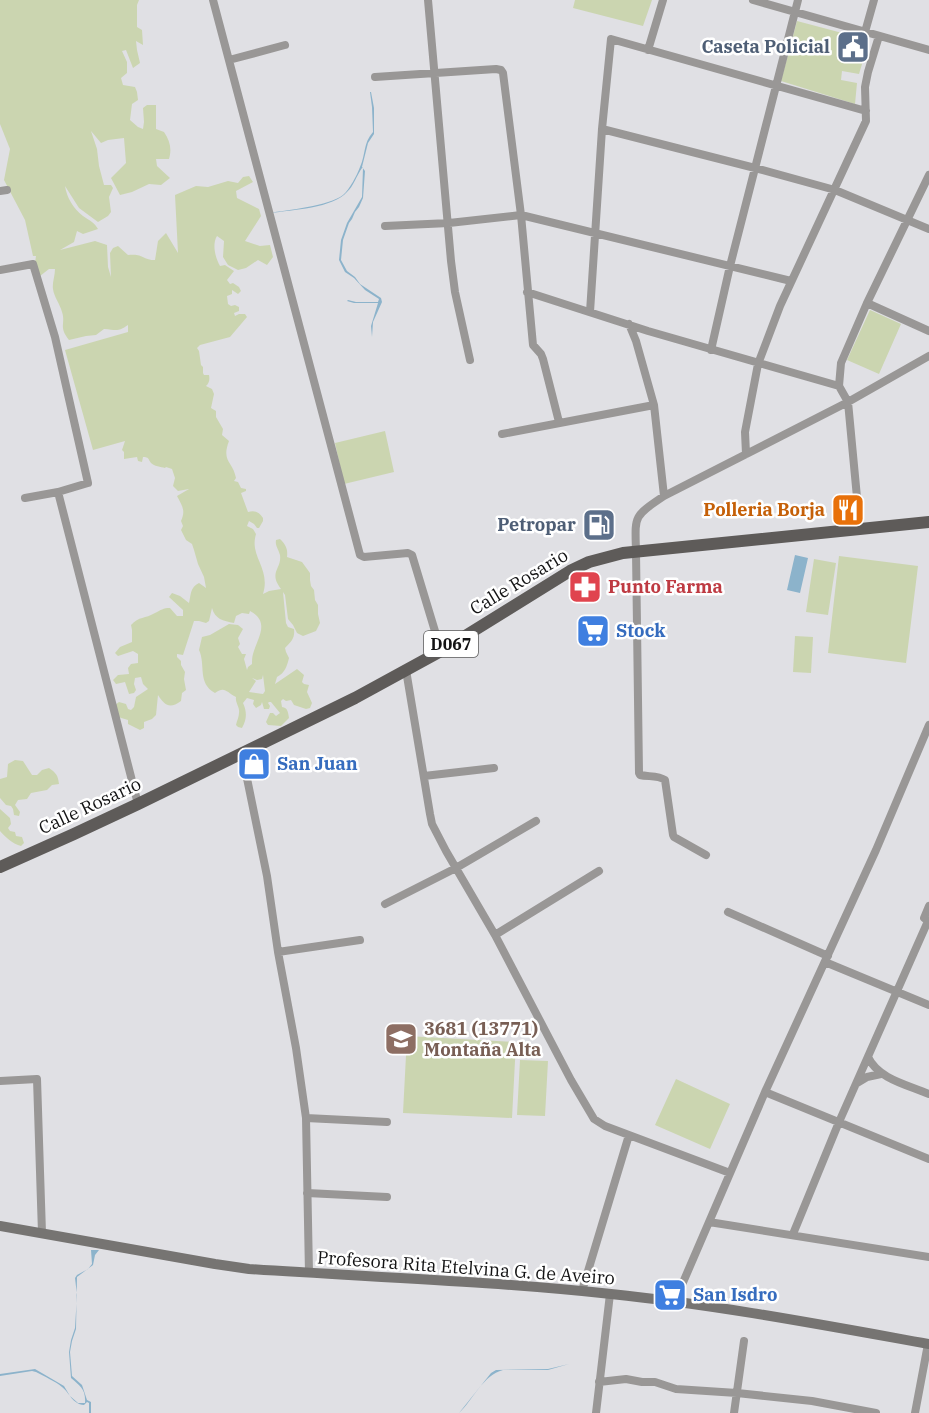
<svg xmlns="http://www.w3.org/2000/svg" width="929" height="1413" viewBox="0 0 929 1413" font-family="'IBM Plex Serif',serif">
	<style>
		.green { fill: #cbd5b0; fill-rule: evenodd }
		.water { fill: #8cb3cb }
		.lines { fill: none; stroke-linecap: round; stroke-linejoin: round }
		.street { stroke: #999796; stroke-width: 8 }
		.secondary { stroke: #767472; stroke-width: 10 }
		.primary { stroke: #5e5b59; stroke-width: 12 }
		.labels { text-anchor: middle; stroke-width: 5; stroke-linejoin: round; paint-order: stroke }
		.shield { fill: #fff; stroke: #5a5a5a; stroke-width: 1.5 }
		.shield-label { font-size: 16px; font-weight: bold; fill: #131314 }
		.service-label { font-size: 18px; font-weight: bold; fill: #4e5e75; stroke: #fff; text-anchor: end }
		.food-label { font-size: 18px; font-weight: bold; fill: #c56008; stroke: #fff; text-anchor: end }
		.street-label { font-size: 18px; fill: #131314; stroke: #fff }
		.health-label { font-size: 18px; font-weight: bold; fill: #be3a42; stroke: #fff; text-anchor: start }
		.shop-label { font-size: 18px; font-weight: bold; fill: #366cbe; stroke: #fff; text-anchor: start }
		.education-label { font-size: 18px; font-weight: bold; fill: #785e54; stroke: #fff; text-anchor: start }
	</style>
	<rect width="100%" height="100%" fill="#e0e0e4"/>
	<path class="green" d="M0 0H139L137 5V27L142 30 143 45 136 41 137 50 140 63 133 68 126 50 122 51 127 62V73L121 78 123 85 135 87 137 92 138 100 132 104 130 120 138 127 143 129 144 122 143 108 147 105H156V129L164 132C170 141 172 149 169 159H156L157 166 170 178 161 185 149 184 132 192 120 195 111 178 126 163 124 138 108 140 101 143 91 131 97 149 99 166 104 185H111L113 188 109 197 111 212 108 216 98 222 79 208 65 186C67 198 73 208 83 216 89 220 95 223 98 229L83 234 77 231 74 242 60 250 95 241 107 245 108 267 111 277 110 253 113 248 118 246 128 255C143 253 143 260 155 260L158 241 166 233 178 253 175 195 196 186 208 187 228 181 238 183 243 177 249 176 253 182 236 191 237 198 259 209 261 216 245 241 260 246 270 245 273 257 267 265 258 260 246 268 238 270 228 265 223 257 224 241 217 236C212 244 215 257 220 266L225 265 234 271 227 280 230 284 233 283 239 287 241 291 238 294 232 290V294L227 296 228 304 231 306 235 305 239 307V311L234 313 235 316 239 314H245L247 317 230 337 200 345 197 348 199 351 201 365 203 367V373L204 375H209C210 380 209 383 206 386L212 389 214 394 211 408 216 411V417L223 429 222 435 229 441C221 462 233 461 236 478L234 481 238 482 241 488 246 489V491L241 493 248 512C255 510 259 512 263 518V521L259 528H257L254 524 249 521 247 526 253 529 256 534C249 557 271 568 263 594L269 591 281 589C268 572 282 569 280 555 278 548 275 546 276 540L280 539C286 545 288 549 287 557L302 562 310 573V580L311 586 314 590 315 600 318 605V614L320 623 316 631 303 636 297 633 293 625 288 619 285 595 283 592 286 623 288 627 294 629C295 638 292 641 285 648L286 652 289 658C287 666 285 673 277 677L275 684 297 669 304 675 302 682 304 684 309 685 307 692 312 703 310 708 306 709 294 705 291 700 286 701 283 699 281 701 282 707C288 708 288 712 289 718L281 726 268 725 266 722 270 713H273L276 716 280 713 271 702H269L268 703 270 706 269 709H264L262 702 261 705 256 708 253 704 254 700 247 698 243 703C247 712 247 719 242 728L238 727 236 725C237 720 239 717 239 713 240 707 235 703 236 697 226 692 225 686 215 693 197 683 206 665 199 650L202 637 210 635 229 624 238 625 243 629 238 638 240 644 238 647 242 654H246L244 659 247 670 248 667 252 664C252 661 252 657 253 654 257 639 271 622 250 611L249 614 242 613 236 616 234 623C223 621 215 619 212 608L209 621 206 623 199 621H194L183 655 177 654V657L181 661V665L185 672 184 679 186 690 182 693 181 701C170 709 165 706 158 695L156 715 152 719 144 722V728L140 730 128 724V720L118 717 115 705 119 702 126 704 128 709 131 710 134 707 136 697 148 689 143 684 141 677 135 678 134 684 136 690 134 693 129 694 125 682 116 684 113 680 118 675 129 674 128 668 131 664 138 663V654L133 651 118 656 115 653 120 647 132 642V630L131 625C139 616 145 619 155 613 161 610 163 608 170 608L177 616H183V610L169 597 172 593 180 596 189 603C191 595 190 587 199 583L206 588 204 577 198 564 194 550 192 544 186 540 181 530 183 526 181 521C186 510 182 506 177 496L189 489 178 491 173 486 175 478 172 469 166 467 165 468C161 467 154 466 151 463 148 459 149 457 143 457L142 462 138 461 137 457 124 459V452L122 450 125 441 93 450 65 350 128 332V325C118 332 117 330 104 329L96 335 86 336 69 340C58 326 66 324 62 312 60 304 54 297 53 289 52 283 55 276 55 269H49L40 276 35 263 36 256H33L25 220 4 180 10 149 0 124ZM263 675 265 691 263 694 249 692 256 681 252 678 257 680 262 679Z
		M575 0H652L643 26 573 8Z
		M797 21 846 34 843 47 855 50 859 38 869 41 859 74 842 71 841 80 857 83 855 104 781 81Z
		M870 310 901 324 879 374 847 360Z
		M385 431 394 472 344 484 335 443Z
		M839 556 918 566 906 663 828 653Z
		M814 559 836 563 828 615 806 612Z
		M795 636 813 637 811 673 793 672Z
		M15 760 23 761 32 775H37L42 770 49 768C56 773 58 775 59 784L52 785 47 790 31 793 27 799 18 800 15 805 20 812 19 816 14 815 13 809 11 806 6 805 0 798V779L7 777 8 764Z
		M0 809 10 818 11 824 8 828 10 831 15 832 16 836 22 837 24 843 21 846C13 844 5 837 0 831Z
		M407 1036 516 1042 512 1118 403 1113Z
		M520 1060 548 1061 545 1116 517 1115Z
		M676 1079 730 1104 710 1149 655 1125Z"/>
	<path class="water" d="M370 92H371L374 108V134L368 143 362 167 365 171 363 198 359 207 355 212 352 219 349 223 343 240 341 260 347 271 355 277 360 284 381 298 382 302 373 322 372 337 371 326 378 303H354L347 301 348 300 356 302H378L379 299 365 290 354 278 345 272 339 260 341 240 347 223 362 197 363 168H362C357 175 353 187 347 192 334 208 291 210 271 213H269C287 210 329 206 343 195 350 189 357 175 360 167 366 154 363 143 373 132L372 107Z
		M795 555 808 558 800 593 787 590Z
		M91 1250H99L95 1255 93 1265 77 1277 76 1329 72 1341 70 1352 72 1376 82 1385 87 1400 91 1402V1413H89V1403L87 1402 84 1405C72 1404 70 1393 62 1387 55 1381 45 1377 36 1372L32 1371 0 1376V1374L35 1369 64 1386 70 1396 78 1403H85C86 1389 80 1386 71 1378L69 1352 71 1340 75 1328 77 1295 75 1278 77 1275 88 1269 92 1264Z
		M569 1364 548 1370H503C483 1375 473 1400 459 1413L491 1373 496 1370 548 1369Z"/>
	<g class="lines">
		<path class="street" d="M213 0 360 555 364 557 408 553 412 555 441 651
			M428 0 451 261 455 292 470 360
			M753 0 929 50
			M865 32 874 0
			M648 50 663 0
			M229 60 285 45
			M375 77 496 69 501 70 503 73 521 215 533 345 541 354 543 359 559 422
			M602 129 755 168 835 190 929 229
			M0 191 7 190
			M385 226 449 223 521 215 791 281
			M0 270 33 264 55 337 88 483 58 492 25 498
			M527 292 648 331 839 386 848 402 860 529
			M867 303 929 331
			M590 312 602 129 611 39 866 111
			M629 324 636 341 654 405 664 496
			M711 350 730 266 798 0
			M839 386 841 363 867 303 929 175
			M502 434 654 405
			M746 454 745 432 758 364 780 306 866 121 865 87 868 72 879 36
			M58 492 138 804
			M406 670 430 814 432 824 446 851 495 935 571 1080 594 1119 605 1126 730 1173
			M242 754 267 876 278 952 296 1048 306 1118 309 1273
			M424 776 494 768
			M706 855 674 837 673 835 665 780C658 775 648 777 640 775L639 773 636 552C635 515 633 517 664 496L848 402 929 356
			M385 904 456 868 536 821
			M929 906 924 918 929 922
			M728 912 828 956
			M495 935 599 871
			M278 952 360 940
			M825 962 929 1005
			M868 1057C878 1079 908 1085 929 1094
			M0 1081 37 1079 42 1233
			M857 1083 867 1077 881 1074
			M765 1092 929 1159
			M306 1118 387 1122
			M307 1193 387 1197
			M709 1222 929 1257
			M793 1234 839 1122 928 921
			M582 1291 629 1135
			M675 1301 765 1092 876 850 929 725
			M599 1382 626 1379 642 1382H655L676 1389 737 1393 812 1401 876 1413
			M596 1413 610 1294
			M734 1413 744 1341
			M915 1413 928 1344"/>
		<path class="secondary" d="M0 1226 215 1264 249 1269C369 1277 491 1281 611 1294 718 1305 823 1325 929 1344"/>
		<path class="primary" d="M0 867 74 834 138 804 355 698 441 651 570 571 589 562 623 553 929 522"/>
	</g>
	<defs>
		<g id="civic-square" transform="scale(1.725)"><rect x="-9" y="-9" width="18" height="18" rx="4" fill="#5c6f8a" stroke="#fff"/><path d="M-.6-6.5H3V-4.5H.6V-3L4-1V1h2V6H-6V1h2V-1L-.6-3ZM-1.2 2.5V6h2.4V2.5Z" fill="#fff"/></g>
		<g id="restaurant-square" transform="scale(1.725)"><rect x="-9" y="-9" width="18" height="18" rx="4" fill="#e8710a" stroke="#fff"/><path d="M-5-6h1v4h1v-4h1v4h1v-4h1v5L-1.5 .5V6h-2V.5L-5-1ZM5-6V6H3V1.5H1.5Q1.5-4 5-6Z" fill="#fff"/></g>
		<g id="fuel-square" transform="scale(1.725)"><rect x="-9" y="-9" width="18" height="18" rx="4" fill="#5c6f8a" stroke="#fff"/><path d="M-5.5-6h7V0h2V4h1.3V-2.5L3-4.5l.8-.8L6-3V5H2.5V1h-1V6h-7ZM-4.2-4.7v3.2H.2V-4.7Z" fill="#fff"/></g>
		<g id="pharmacy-square" transform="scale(1.725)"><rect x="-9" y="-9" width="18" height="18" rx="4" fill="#e0444e" stroke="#fff"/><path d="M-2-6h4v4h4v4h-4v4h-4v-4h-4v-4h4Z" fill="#fff"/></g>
		<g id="supermarket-square" transform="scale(1.725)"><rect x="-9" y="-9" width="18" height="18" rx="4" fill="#3f7fe0" stroke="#fff"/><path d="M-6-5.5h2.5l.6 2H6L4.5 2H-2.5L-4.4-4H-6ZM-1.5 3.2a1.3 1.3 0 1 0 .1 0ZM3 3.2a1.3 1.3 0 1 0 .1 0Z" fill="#fff"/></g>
		<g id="shop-square" transform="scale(1.725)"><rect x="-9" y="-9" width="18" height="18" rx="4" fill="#3f7fe0" stroke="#fff"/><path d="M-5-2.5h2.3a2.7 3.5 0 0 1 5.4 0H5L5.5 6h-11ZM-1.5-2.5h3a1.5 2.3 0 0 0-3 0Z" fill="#fff"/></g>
		<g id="school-square" transform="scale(1.725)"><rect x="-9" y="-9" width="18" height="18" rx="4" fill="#8d6e63" stroke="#fff"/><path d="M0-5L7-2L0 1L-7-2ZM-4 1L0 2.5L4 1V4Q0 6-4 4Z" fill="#fff"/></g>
	</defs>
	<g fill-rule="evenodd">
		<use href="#civic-square" x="853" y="47"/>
		<use href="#restaurant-square" x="848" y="510"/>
		<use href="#fuel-square" x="599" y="525"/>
		<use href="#pharmacy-square" x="585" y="587"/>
		<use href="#supermarket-square" x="593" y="631"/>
		<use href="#shop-square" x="254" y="764"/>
		<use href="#school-square" x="401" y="1039"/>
		<use href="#supermarket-square" x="670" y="1295"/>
	</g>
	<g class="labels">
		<rect class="shield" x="424" y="631" width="54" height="26" rx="4.5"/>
		<g class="shield-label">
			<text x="451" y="650">D067</text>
		</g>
		<g class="service-label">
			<text x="830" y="53">Caseta Policial</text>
			<text x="576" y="531">Petropar</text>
		</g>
		<g class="food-label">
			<text x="825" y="516">Polleria Borja</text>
		</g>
		<g class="street-label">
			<text transform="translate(519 582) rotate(-31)" y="6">Calle Rosario</text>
			<text transform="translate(90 806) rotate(-25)" y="6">Calle Rosario</text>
			<text transform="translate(466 1268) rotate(4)" y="6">Profesora Rita Etelvina G. de Aveiro</text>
		</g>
		<g class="health-label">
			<text x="608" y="593">Punto Farma</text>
		</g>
		<g class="shop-label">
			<text x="616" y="637">Stock</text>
			<text x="277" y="770">San Juan</text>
			<text x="693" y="1301">San Isdro</text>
		</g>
		<g class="education-label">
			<text x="424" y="1035">3681 (13771)<tspan x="424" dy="21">Montaña Alta</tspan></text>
		</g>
	</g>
</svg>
